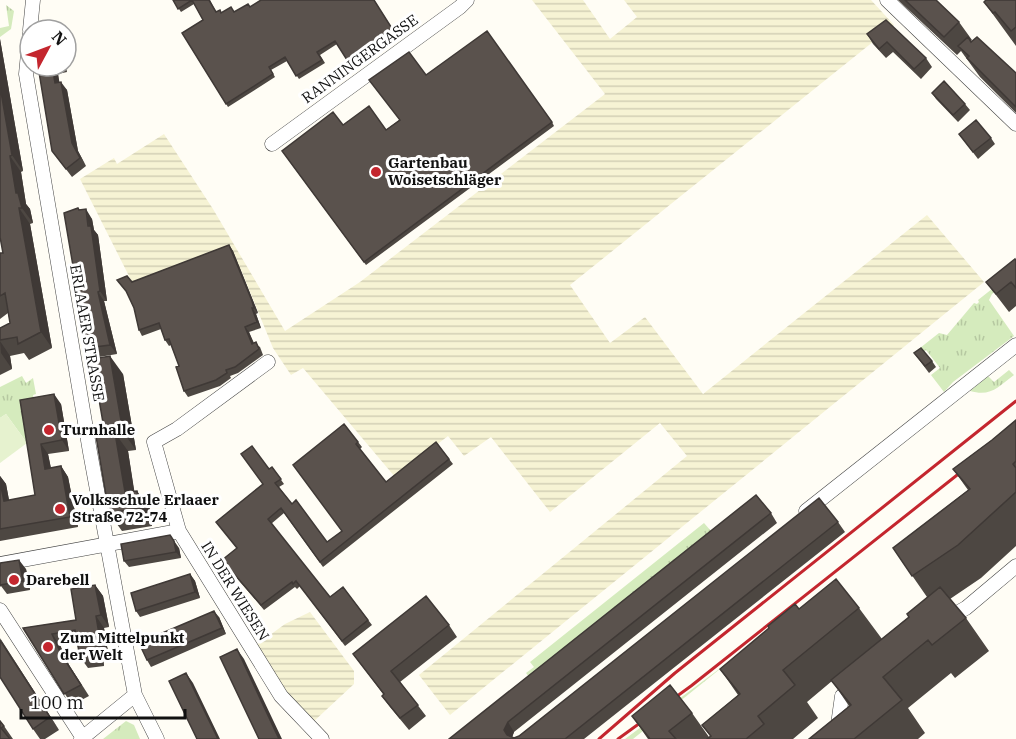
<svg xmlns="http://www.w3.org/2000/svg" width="1016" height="739" viewBox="0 0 1016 739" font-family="'IBM Plex Serif',serif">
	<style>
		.farmland { fill: url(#farmland-rules) }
		.grass { fill: url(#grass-tufts) }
		.pitch { fill: #e6f2cf }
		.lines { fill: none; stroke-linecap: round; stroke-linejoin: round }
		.minor-casing { stroke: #444; stroke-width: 15 }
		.minor { stroke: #fff; stroke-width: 14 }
		.rail { stroke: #c4262e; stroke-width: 3 }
		.wall { fill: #4d4742 }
		.shaded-wall { fill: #3f3936 }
		.building { fill: #5a524d; stroke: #3f3936; stroke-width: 1.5 }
		.poi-dot { fill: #c4262e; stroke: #fff; stroke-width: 2 }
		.labels { text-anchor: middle; stroke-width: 6; stroke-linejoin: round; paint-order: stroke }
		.street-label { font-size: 15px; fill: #111; stroke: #fff }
		.poi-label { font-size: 15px; font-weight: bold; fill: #111; stroke: #fff; text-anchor: start }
	</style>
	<defs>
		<pattern id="farmland-rules" width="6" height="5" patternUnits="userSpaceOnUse" patternTransform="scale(1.5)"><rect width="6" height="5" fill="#f6f3d4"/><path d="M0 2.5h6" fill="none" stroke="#d2cfb5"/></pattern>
		<pattern id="grass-tufts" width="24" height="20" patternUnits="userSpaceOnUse" patternTransform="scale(1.5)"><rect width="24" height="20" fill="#d5ebbd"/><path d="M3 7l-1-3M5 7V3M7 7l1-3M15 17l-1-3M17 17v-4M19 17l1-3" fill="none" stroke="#b6c8a1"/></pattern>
	</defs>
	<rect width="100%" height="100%" fill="#fffdf5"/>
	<path class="farmland" d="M532 0H583L610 39 637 17 624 0H871L894 25 570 285 610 343 645 317 703 394 927 215 984 282 450 715 419 675 687 456 660 423 550 512 491 437 464 456 448 436 395 477 303 368 291 375 273 348 241 270 132 282 80 179 114 158 117 164 164 134 213 209 285 331 360 282 605 94Z
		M310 612 354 671V684L312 723 285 695 255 646 285 624Z"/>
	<path class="grass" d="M6 5 14 11 11 29 0 37V28L9 26Z
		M1016 270V274L992 294 989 300 1014 336 953 382 944 392 931 375 940 368 926 350 923 352 920 348 939 333 947 335 974 303 977 304 979 302 978 300Z
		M1009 370 1014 375C998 387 991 397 970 391L988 376 994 382Z
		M22 376 26 383 33 378 36 394 33 395 35 403 30 441 27 443 6 414 0 418V387Z
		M704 523 718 539 462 739 533 682 526 673 534 667 530 662Z
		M730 661 633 739H625Z
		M126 721 134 725 140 739H103Z"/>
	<path class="pitch" d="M6 414 27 443 0 463V418Z"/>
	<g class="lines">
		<g class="minor-casing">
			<path id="minor" d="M887 0 1016 124
				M30 30 33 0
				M30 33 26 74 90 452 135 695 157 739
				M272 144 460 7 467 0
				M268 362 177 429 154 442 179 531 281 696 322 739
				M806 511 1016 345
				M0 564 179 531
				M0 610 83 738
				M946 619 966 608 1016 566
				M81 739 135 695
				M836 739 842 696 856 685"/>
		</g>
		<use href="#minor" class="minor"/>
		<path class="rail" d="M599 739 675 673 1016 401
			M618 739 691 686 971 464"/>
	</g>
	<path class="wall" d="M173 0H210L216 12 221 13 234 12 250 7 374 0 395 33 349 63 337 44 320 55 325 63 299 79 287 61 271 70 275 77 228 107 182 33 203 20 194 4 181 12Z
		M898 0H936L959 22 972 40 971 41 1016 73V113L980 77 961 51 957 55Z
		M1016 0V46L984 2Z
		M867 34 926 58 932 67 921 79 893 52 886 58 873 44Z
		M0 39 23 171 21 172 26 204 30 209 33 223 30 224 52 348 29 360 24 353 10 356 12 369 0 375V328L10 323 8 313 0 319V253H3Z
		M38 66H66L67 72 58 74 59 83 67 90 78 151 86 166 72 177 52 151Z
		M426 75 552 122 554 126 366 265 282 151 343 125 386 130 399 120Z
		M932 93 965 104 970 110 958 122 936 99Z
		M959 134 991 138 995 144 978 159Z
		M78 208 80 210 92 219 94 230 98 235 107 301H104L117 354 93 358 87 348Z
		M229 245 233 251 258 313 256 314 261 328 249 332 254 343 260 347 263 355 238 373 230 376 231 378 220 386 188 397 184 391 179 366 171 345 169 346 165 340 161 329 142 336 139 330 134 308 127 293 132 282Z
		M1016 261V306L1009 312 986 282Z
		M914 353 932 361 936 367 929 373Z
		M123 374 136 450 128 451 134 491 150 509 152 526 122 531 109 513 105 434Z
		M20 400 61 404 69 451 48 454 51 468 61 466 68 477 78 527 0 541V476L6 484 9 500 35 495Z
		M1016 420V546L981 578 950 599 966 618 989 651 955 678 951 673 908 708 925 733 918 739H809L849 706 832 681 807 702 818 718 793 739H648L632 716 692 713 709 737 710 736 702 725 738 695 720 669 799 609 859 608 882 639 909 617 927 597 893 548 968 490 953 469 992 440Z
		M344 424 362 447 360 449 386 482 436 442 453 464 323 567 284 513 271 524 330 597 343 587 372 625 345 646 300 586 297 589 295 587 264 610 222 560 237 548 216 522 263 484 269 469 272 467 284 484 279 487 292 504 327 542 342 531Z
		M771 513 777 523 514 732 512 738H514L519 736 838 522 845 532 584 739H449Z
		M179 548 181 558 129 567 124 561Z
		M0 563 26 569 30 590 7 594 1 586 0 587Z
		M190 574 195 581 200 598 140 617 136 611Z
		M95 585 103 596 109 627 104 628 109 658 103 659 104 666 88 668 80 657 77 642 60 645 69 665 89 696 72 705 23 628 76 620Z
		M219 617 226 634 151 667 147 660Z
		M449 625 457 637 400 682 426 716 409 730 390 707 382 696 384 695 353 654Z
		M0 638 59 730 45 739H40L33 729Z
		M0 721 4 726 13 739H0Z"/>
	<path class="shaded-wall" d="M0 39 23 171 12 155 0 86Z
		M52 66 58 74 61 91 55 83Z
		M61 82 67 90 78 151 86 166 72 143Z
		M10 156 21 172 26 204 30 209 33 223 22 208 16 193Z
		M19 208 30 224 52 348 41 332Z
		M86 209 92 219 94 230 98 235 107 301 100 291Z
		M229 245 233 251 258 313 254 308Z
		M98 292 104 301 117 354 110 345Z
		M252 308 256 314 261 328 257 322Z
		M245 327 249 332 256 350 252 344Z
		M0 341 10 356 12 369 1 353Z
		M110 356 123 374 136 450 123 432Z
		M54 394 61 404 69 451 62 440Z
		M115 433 128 451 137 508 125 492Z
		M41 444 48 454 53 479 45 469Z
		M61 466 68 477 78 527 70 517Z
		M0 476 6 484 11 511 4 501 0 482Z
		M137 491 150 509 152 526 140 508Z
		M170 535 179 548 181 558 176 552Z
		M19 560 26 569 30 590 23 581Z
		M190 574 195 581 200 598 195 592Z
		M95 585 103 596 109 627 101 615Z
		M214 611 219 617 226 634 222 628Z
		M96 616 104 628 109 658 101 646Z
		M52 634 60 645 69 665 89 696 61 654Z
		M0 638 59 730 50 717Z
		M95 647 103 659 104 666 96 654Z
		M237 649 244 659 282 739H279Z
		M186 673 193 683 220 739H218Z
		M508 722 514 732 511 739 507 735 504 730Z"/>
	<path class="building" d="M173 0H209L216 12 220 10 221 13 231 7 234 12 248 4 250 7 261 0H374L393 30 347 60 335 41 317 52 322 60 296 76 285 57 269 67 273 74 226 104 182 33 203 20 192 0 178 9Z
		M905 0H936L959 22 944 37Z
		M986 0H1016V27L1011 31 995 12 993 13 984 2Z
		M886 20 926 58 914 69 887 42 879 49 867 34Z
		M487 31 552 122 364 262 282 151 333 112 343 125 369 106 386 130 400 120 369 80 409 52 426 75Z
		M968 37 971 42 977 37 1016 73V107L967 58 969 56 958 46Z
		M38 66H55H52L55 83 61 82 72 143 80 158 66 169 52 151Z
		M944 81 965 104 953 115 932 93Z
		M0 86 12 155 10 156 16 193H18L22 208H19L41 332 18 344 17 337 0 340V328L10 323 5 293 0 296V253H3L0 237Z
		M976 120 991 138 973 152 959 134Z
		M78 208 79 210 86 209 88 226H91L100 291 98 292 110 345 87 348 64 213Z
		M229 245 252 301 254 308H252L257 322 245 327 252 344 256 342 259 349 235 367 226 370 227 373 216 380 184 391 176 367 179 366 169 339 165 340 159 323 139 330 134 308 126 291 117 280 127 276 132 282Z
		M1015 259 1016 261V288L1011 282 996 294 986 282Z
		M921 348 932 361 925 366 914 353Z
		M110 356 123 432 115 433 125 492 137 491 140 508 109 513 96 436 105 434 92 359Z
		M54 394 62 440 41 444 45 469 61 466 70 517 0 529V482L4 501 35 495 20 400Z
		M1016 420V461L1013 464 1016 468V492L958 545 912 576 893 548 970 489 953 469 992 440Z
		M344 424 358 442 356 444 386 482 436 442 449 459 320 562 281 508 268 519 330 597 343 587 368 620 342 641 296 581 293 584 292 582 261 605 222 560 237 548 216 522 263 484 241 454 252 446 269 469 272 467 281 479 275 483 292 504 296 500 327 542 342 531 293 465Z
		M756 495 771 513 508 722 504 730 507 735 514 738 519 736 819 498 838 522 565 739H449Z
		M170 535 174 541 176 552 124 561 121 544Z
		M19 560 23 581 0 585V563Z
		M190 574 195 592 136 611 131 593Z
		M836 579 859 608 783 670 795 685 758 716 764 724 746 739H707L711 736 702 725 740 694 720 669 769 628 768 626 795 604 799 609Z
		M95 585 101 615 96 616 101 646 95 647 96 654 80 657 75 630 52 634 61 654 81 685 64 694 23 628 76 620 71 589Z
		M940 587 966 618 932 645 928 640 883 677 902 700 854 739H809L851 705 831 680 909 617 907 614Z
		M426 596 449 625 391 671 418 705 400 718 382 696 384 694 353 654Z
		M214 611 222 628 147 660 139 643Z
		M0 640 50 717 33 729 0 677Z
		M237 649 279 739H259L220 657Z
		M186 673 218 739H197L169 681Z
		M670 685 692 713 669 731 676 739H650L632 716Z
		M0 721 4 726 1 728 10 739H0Z"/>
	<g class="poi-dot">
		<circle cx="376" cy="172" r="6"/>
		<circle cx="49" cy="430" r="6"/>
		<circle cx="60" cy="509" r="6"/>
		<circle cx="14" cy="580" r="6"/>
		<circle cx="48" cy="647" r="6"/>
	</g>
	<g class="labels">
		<g class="street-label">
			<text transform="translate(360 59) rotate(-36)" y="5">RANNINGERGASSE</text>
			<text transform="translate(87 333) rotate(80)" y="5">ERLAAER STRASSE</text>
			<text transform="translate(235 591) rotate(58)" y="5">IN DER WIESEN</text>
		</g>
		<g class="poi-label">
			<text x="388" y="168">Gartenbau<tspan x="388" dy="17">Woisetschläger</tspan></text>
			<text x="61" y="435">Turnhalle</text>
			<text x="72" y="505">Volksschule Erlaaer<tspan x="72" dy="17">Straße 72-74</tspan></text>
			<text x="26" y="585">Darebell</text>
			<text x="60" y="643">Zum Mittelpunkt<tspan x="60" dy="17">der Welt</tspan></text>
		</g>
	</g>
	<g transform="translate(48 48) rotate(49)"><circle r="28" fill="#ffffff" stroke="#a0a0a0" stroke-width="1.5"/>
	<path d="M0-4.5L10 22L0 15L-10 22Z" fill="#c4262e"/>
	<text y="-9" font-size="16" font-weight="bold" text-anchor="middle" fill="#111111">N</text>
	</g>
	<path d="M21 709v9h164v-9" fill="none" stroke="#111111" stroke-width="3"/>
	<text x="30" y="709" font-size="18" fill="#111111" stroke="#ffffff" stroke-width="4.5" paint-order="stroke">100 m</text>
</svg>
